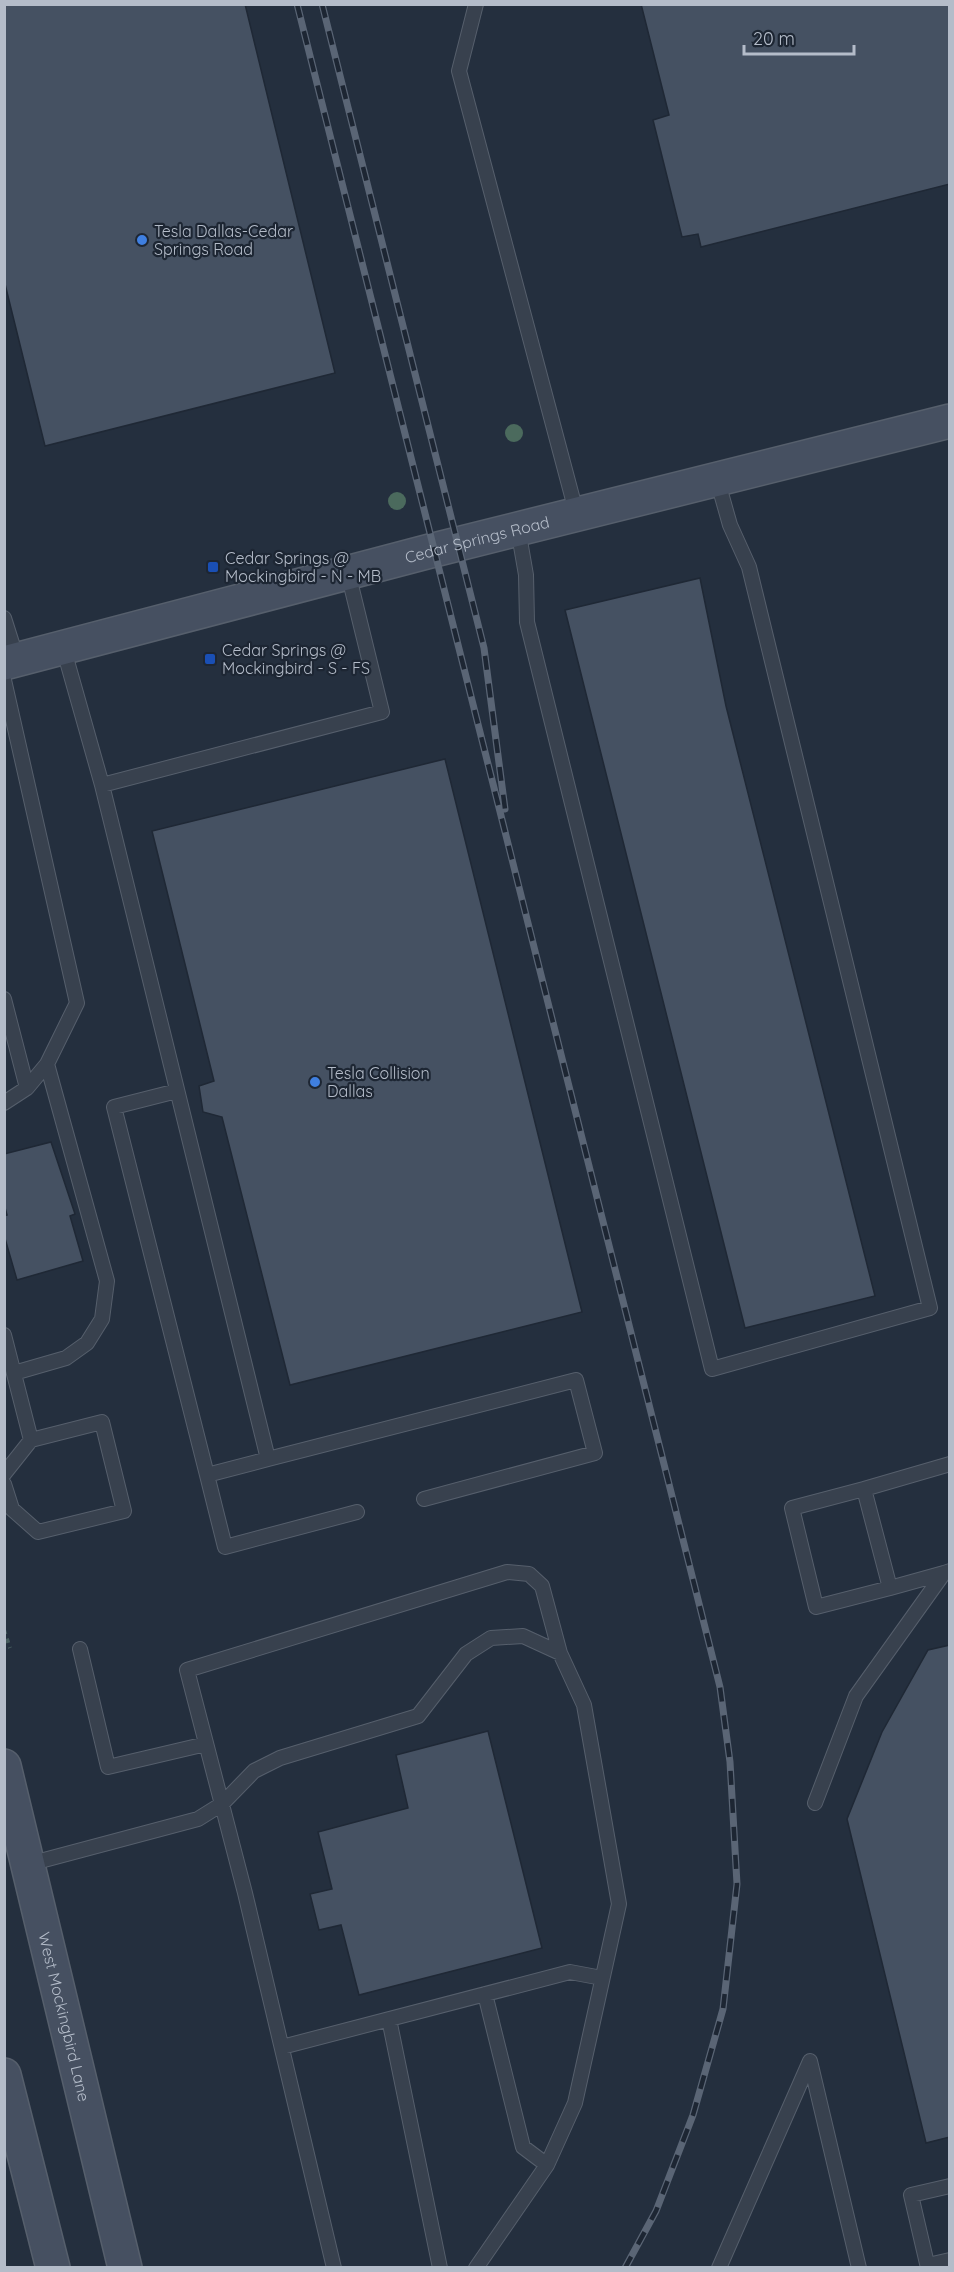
<svg xmlns="http://www.w3.org/2000/svg" width="954" height="2272" viewBox="0 0 954 2272" font-family="Quicksand,sans-serif">
	<style>
		.building { fill: #455162; stroke: #1f2835; stroke-width: 1.5 }
		.lines { fill: none; stroke-linecap: round; stroke-linejoin: round }
		.lane-casing { stroke: #565f6c; stroke-width: 16 }
		.secondary-casing { stroke: #565f6c; stroke-width: 36 }
		.path { stroke: #44595c; stroke-width: 4; stroke-dasharray: 4.5 4.5; stroke-linecap: butt }
		.lane { stroke: #38414e; stroke-width: 14 }
		.secondary { stroke: #465061; stroke-width: 33 }
		.rail-casing { stroke: #5a6575; stroke-width: 7 }
		.rail { stroke: #1d2633; stroke-width: 4.5; stroke-dasharray: 14; stroke-linecap: butt }
		.tree { fill: #4b6a5d }
		.shop-dot { fill: #3f7fe0; stroke: #1d2633; stroke-width: 2 }
		.transit-dot { fill: #1a4fb4; stroke: #1d2633; stroke-width: 2 }
		.labels { text-anchor: middle; stroke-width: 4.5; stroke-linejoin: round; paint-order: stroke }
		.poi-label { font-size: 16px; fill: #b4bcc9; stroke: #1d2633; text-anchor: start }
		.street-label { font-size: 16px; fill: #b4bcc9; stroke: #1d2633 }
	</style>
	<rect width="100%" height="100%" fill="#242f3e"/>
	<path class="building" d="M4 4H245L335 373 45 446 4 280Z
		M641 4H950V184L701 247 698 234 682 237 653 120 669 115Z
		M700 578 726 706 875 1296 745 1328 565 610Z
		M445 759 582 1312 290 1385 222 1117 203 1112 199 1086 214 1081 152 831Z
		M51 1142 75 1214 70 1216 83 1261 17 1280 4 1235V1216L7 1215 4 1204V1154Z
		M950 1645V2137L926 2143 847 1819 882 1732 928 1650Z
		M488 1731 542 1948 359 1995 341 1925 319 1930 310 1894 332 1889 318 1832 408 1808 396 1755Z"/>
	<g class="lines">
		<g class="lane-casing">
			<path id="lane" d="M476 4 459 71 577 515
				M518 529 526 575 527 622 712 1369 930 1308 749 567 730 525 717 479
				M4 618 17 659
				M63 647 102 785 268 1459 576 1380 595 1453 424 1499
				M4 680 77 1003 47 1064 27 1088 4 1103
				M102 785 382 712 348 573
				M4 999 27 1088
				M177 1091 114 1107 207 1475
				M4 1335 31 1440 4 1474
				M14 1373 66 1358 87 1343 102 1319 107 1281 47 1064
				M268 1459 207 1475 225 1547 357 1512
				M4 1484 12 1509 38 1532 124 1511 102 1422 31 1440
				M864 1489 792 1508 816 1607 890 1588
				M944 1573 890 1588 864 1489 950 1464
				M80 1649 108 1767 206 1744
				M815 1803 856 1696 944 1573 950 1571
				M29 1864 198 1819 222 1804 254 1771 280 1758 418 1716 466 1654 491 1638 523 1636 560 1653 584 1705 619 1904 575 2103 547 2165 476 2268
				M485 1994 523 2147 547 2165
				M389 2019 440 2268
				M282 2047 570 1972 602 1978
				M928 2265 950 2260
				M334 2268 245 1893 187 1670 507 1572 529 1574 542 1586 560 1653
				M719 2268 810 2061 859 2268
				M928 2268 911 2195 950 2186"/>
		</g>
		<g class="secondary-casing">
			<g id="secondary">
				<path id="s1" d="M4 663 434 550 950 421"/>
				<path id="s2" d="M4 1766 125 2268"/>
				<path d="M4 2075 53 2268"/>
			</g>
		</g>
		<path class="path" d="M4 1630 10 1648"/>
		<use href="#lane" class="lane"/>
		<use href="#secondary" class="secondary"/>
		<g class="rail-casing">
			<path id="rail" d="M297 4 720 1687 730 1762 737 1884 723 2009 693 2115 656 2211 625 2268
				M322 4 484 648 505 809"/>
		</g>
		<use href="#rail" class="rail"/>
	</g>
	<g class="tree">
		<circle cx="514" cy="433" r="9"/>
		<circle cx="397" cy="501" r="9"/>
	</g>
	<g class="shop-dot">
		<circle cx="142" cy="240" r="6"/>
		<circle cx="315" cy="1082" r="6"/>
	</g>
	<g class="transit-dot">
		<rect x="207" y="561" width="12" height="12" rx="3"/>
		<rect x="204" y="653" width="12" height="12" rx="3"/>
	</g>
	<g class="labels">
		<g class="poi-label">
			<text x="154" y="237">Tesla Dallas-Cedar<tspan x="154" dy="18">Springs Road</tspan></text>
			<text x="225" y="564">Cedar Springs @<tspan x="225" dy="18">Mockingbird - N - MB</tspan></text>
			<text x="222" y="656">Cedar Springs @<tspan x="222" dy="18">Mockingbird - S - FS</tspan></text>
			<text x="327" y="1079">Tesla Collision<tspan x="327" dy="18">Dallas</tspan></text>
		</g>
		<g class="street-label">
			<text dy="6" stroke="none"><textPath href="#s1" startOffset="489">Cedar Springs Road</textPath></text>
			<text dy="6" stroke="none"><textPath href="#s2" startOffset="258">West Mockingbird Lane</textPath></text>
		</g>
	</g>
	<rect width="954" height="2272" fill="none" stroke="#b4bcc9" stroke-width="12"/>
	<path d="M744 45v9h110v-9" fill="none" stroke="#b4bcc9" stroke-width="3"/>
	<text x="753" y="45" font-size="18" fill="#b4bcc9" stroke="#1d2633" stroke-width="4.5" paint-order="stroke">20 m</text>
</svg>
